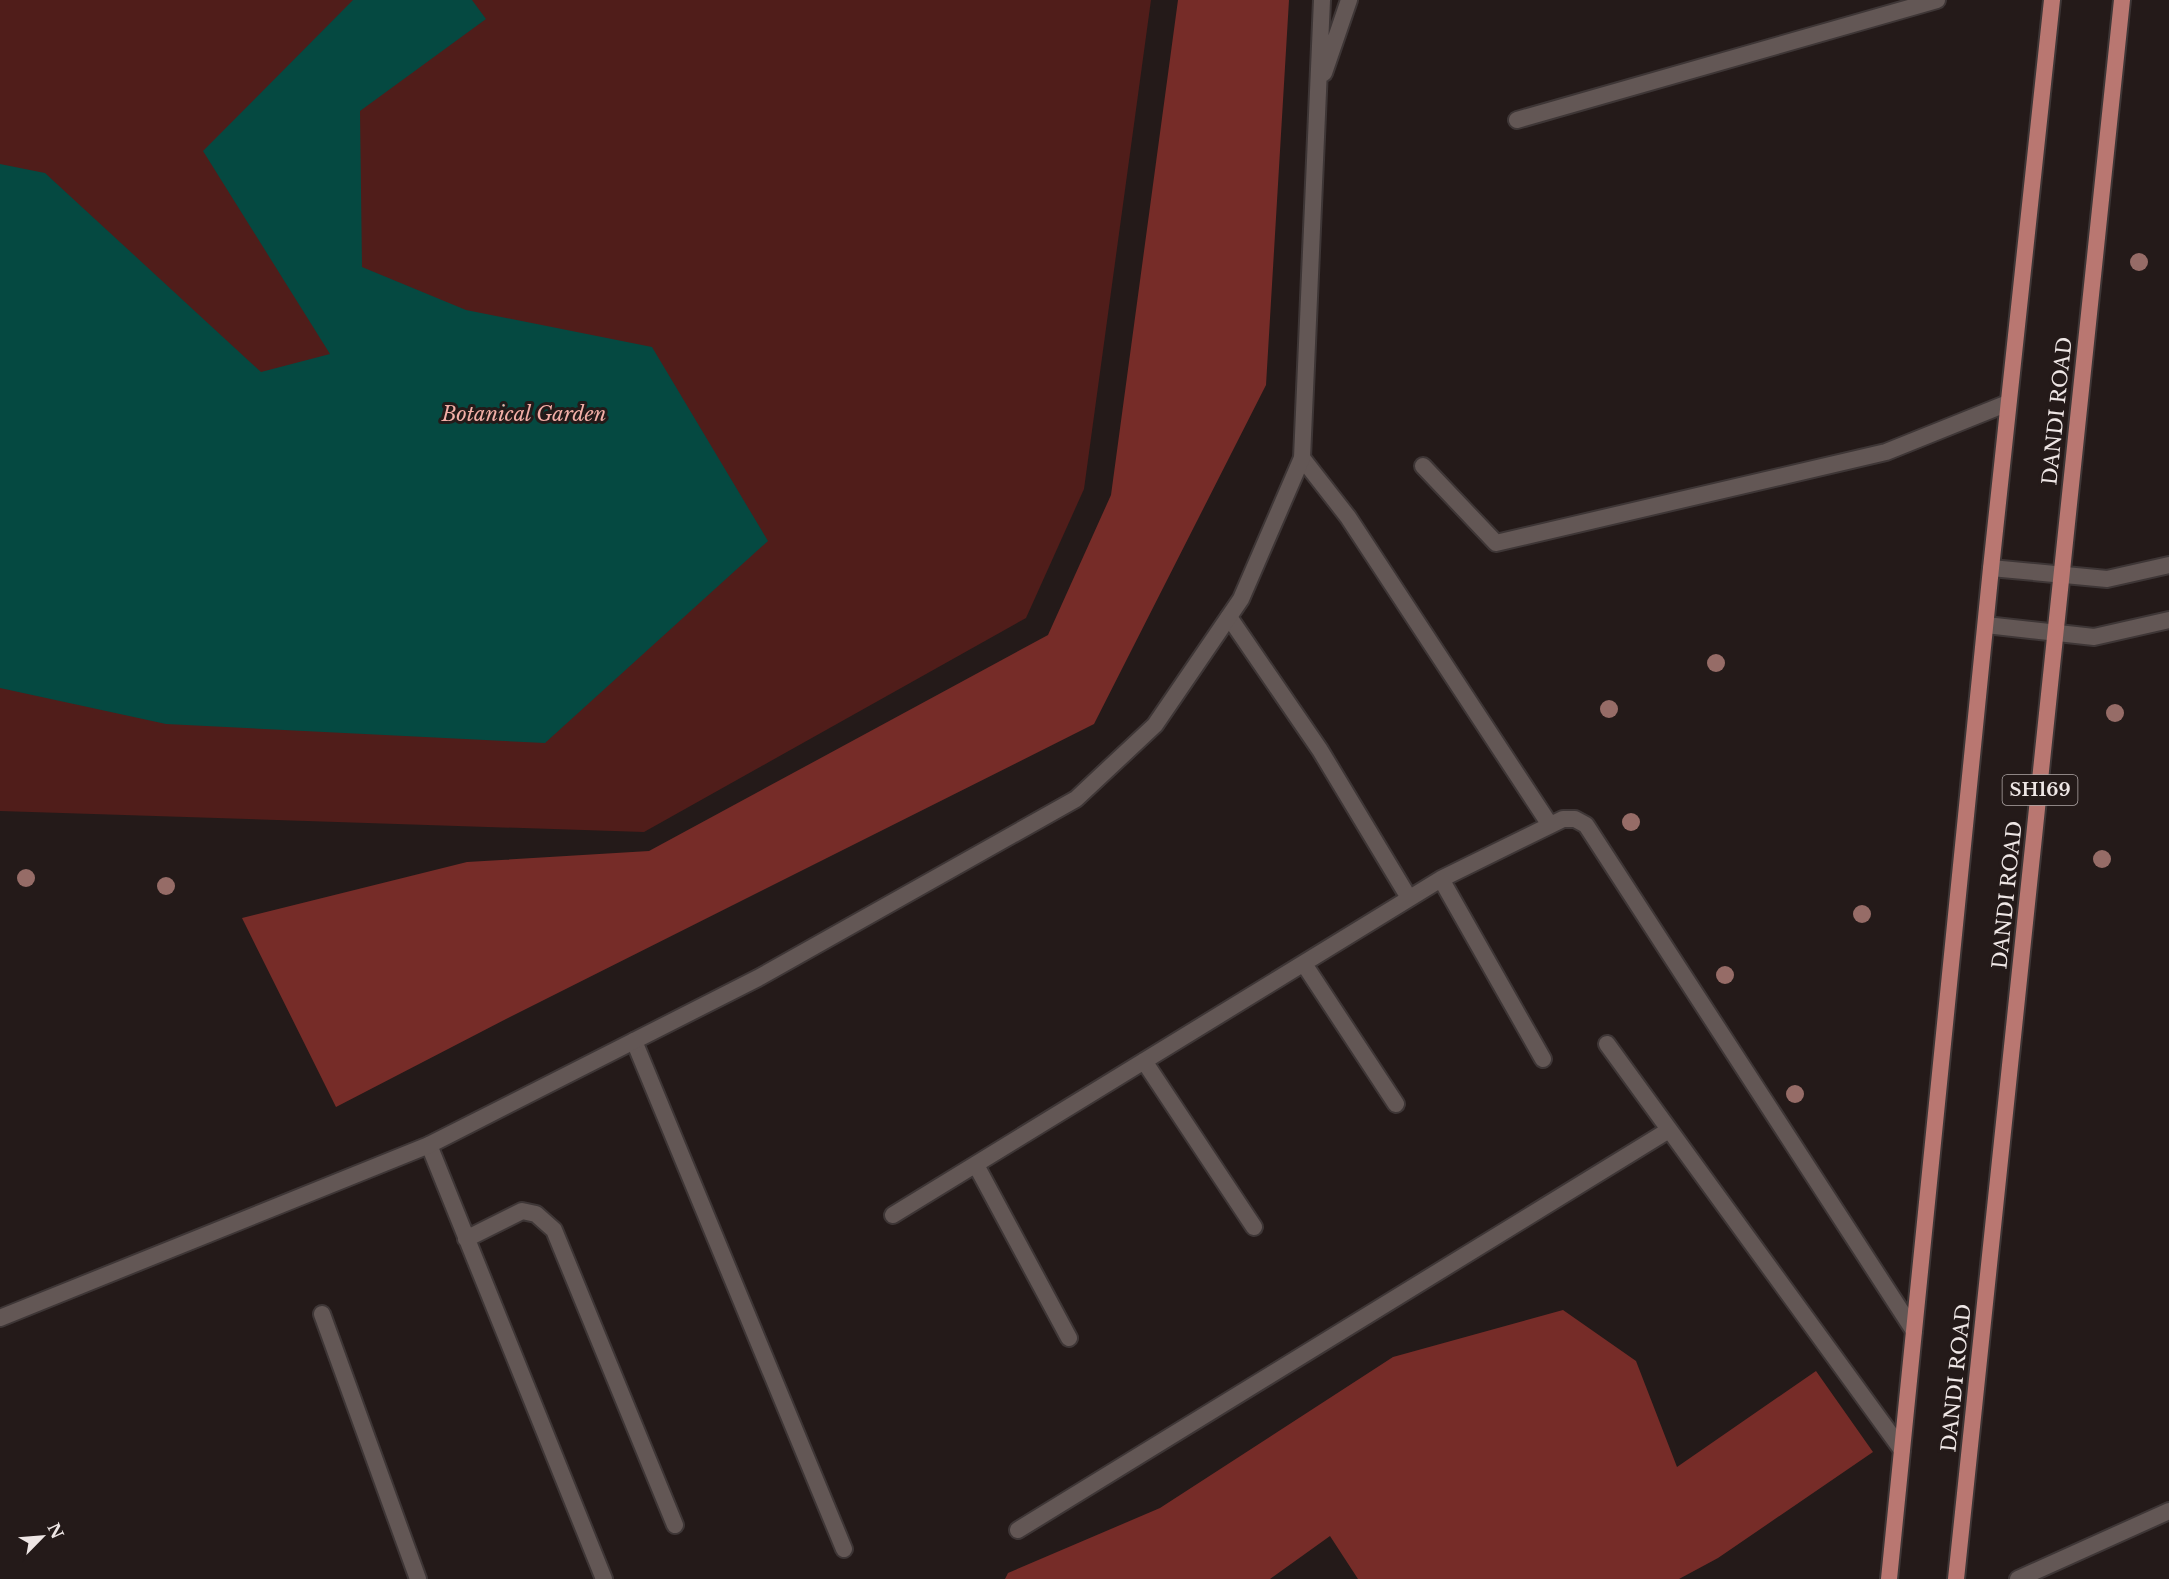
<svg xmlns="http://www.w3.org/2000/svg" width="2169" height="1579" viewBox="0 0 2169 1579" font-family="'Libre Baskerville',serif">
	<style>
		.green { fill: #501d1a }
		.forest { fill: #762c28 }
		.water { fill: #054941 }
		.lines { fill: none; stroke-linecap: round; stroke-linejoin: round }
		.minor-casing { stroke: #3e3636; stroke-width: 20 }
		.tertiary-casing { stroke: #3e3636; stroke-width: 20 }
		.primary-casing { stroke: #3e3636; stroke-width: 20 }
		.minor { stroke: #635755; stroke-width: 16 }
		.tertiary { stroke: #635755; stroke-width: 16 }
		.primary { stroke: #b97771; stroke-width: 16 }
		.tree { fill: #966c67 }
		.labels { text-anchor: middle; stroke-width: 6; stroke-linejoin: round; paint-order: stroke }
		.shield { fill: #241a19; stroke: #b1a9a8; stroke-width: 1.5 }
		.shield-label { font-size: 18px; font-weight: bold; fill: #eee6e5 }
		.street-label { font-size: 20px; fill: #eee6e5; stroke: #241a19 }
		.park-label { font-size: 20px; font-style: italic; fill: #f3afa7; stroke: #241a19 }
	</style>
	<rect width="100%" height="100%" fill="#241a19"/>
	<path class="green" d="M0 0H1151L1084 489 1026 618 644 832 0 811Z"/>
	<path class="forest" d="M1178 0H1289L1266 385 1094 724 506 1019 336 1107 242 918 467 862 649 851 1048 635 1111 495Z
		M1563 1310 1636 1361 1677 1467 1816 1371 1873 1452 1718 1558 1679 1579H1358L1330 1536 1270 1579H1005L1008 1573 1160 1508 1393 1357Z"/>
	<path class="water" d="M353 0H472L486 19 360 111 362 267 466 310 652 347 768 541 545 743 166 724 0 688V164L45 173 261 372 330 354 203 151Z"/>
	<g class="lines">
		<g class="minor-casing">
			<path id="minor" d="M1517 120 1937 0
				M1302 458 1348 517 1550 825
				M1423 466 1496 543 1886 452 2008 403
				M1229 617 1320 750 1409 898
				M1441 879 1543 1059
				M1304 964 1396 1104
				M634 1041 844 1549
				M1607 1044 1902 1450
				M1144 1061 1254 1227
				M429 1145 604 1579
				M976 1165 1069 1338
				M893 1215 1441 879 1563 819H1575L1586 825 1914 1331
				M466 1239 522 1211 536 1214 554 1230 675 1525
				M322 1314 418 1579
				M1018 1530 1669 1130
				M2018 1579 2169 1511"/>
		</g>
		<g class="tertiary-casing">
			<path id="tertiary" d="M1324 73 1349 0
				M1991 568 2107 579 2169 565
				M1986 625 2094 637 2169 620
				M0 1318 429 1145 758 978 1076 799 1155 725 1241 599 1302 458 1322 0"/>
		</g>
		<g class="primary-casing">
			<path id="primary" d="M1889 1579 1991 568 2052 0
				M1956 1579 2122 0"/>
		</g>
		<use href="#minor" class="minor"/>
		<use href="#tertiary" class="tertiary"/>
		<use href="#primary" class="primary"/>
	</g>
	<g class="tree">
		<circle cx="2139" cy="262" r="9"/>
		<circle cx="1716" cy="663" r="9"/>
		<circle cx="1609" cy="709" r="9"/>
		<circle cx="2115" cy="713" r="9"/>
		<circle cx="1631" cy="822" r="9"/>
		<circle cx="2102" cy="859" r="9"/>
		<circle cx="26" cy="878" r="9"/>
		<circle cx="166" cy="886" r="9"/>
		<circle cx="1862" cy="914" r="9"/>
		<circle cx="1725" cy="975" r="9"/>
		<circle cx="1795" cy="1094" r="9"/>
	</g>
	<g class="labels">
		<rect class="shield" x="2002.5" y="775" width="75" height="30" rx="4.5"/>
		<g class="shield-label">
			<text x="2040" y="796">SH169</text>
		</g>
		<g class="street-label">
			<text transform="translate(2057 411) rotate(-84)" y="7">DANDI ROAD</text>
			<text transform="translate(2007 895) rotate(-84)" y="7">DANDI ROAD</text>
			<text transform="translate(1956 1378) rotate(-84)" y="7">DANDI ROAD</text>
		</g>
		<g class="park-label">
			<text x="524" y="421">Botanical Garden</text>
		</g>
	</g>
	<g transform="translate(42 1537) rotate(65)" stroke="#241a19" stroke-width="4.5" paint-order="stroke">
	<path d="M0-4.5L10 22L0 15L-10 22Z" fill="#eee6e5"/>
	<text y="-9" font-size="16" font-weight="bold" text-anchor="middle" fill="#eee6e5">N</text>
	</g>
</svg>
